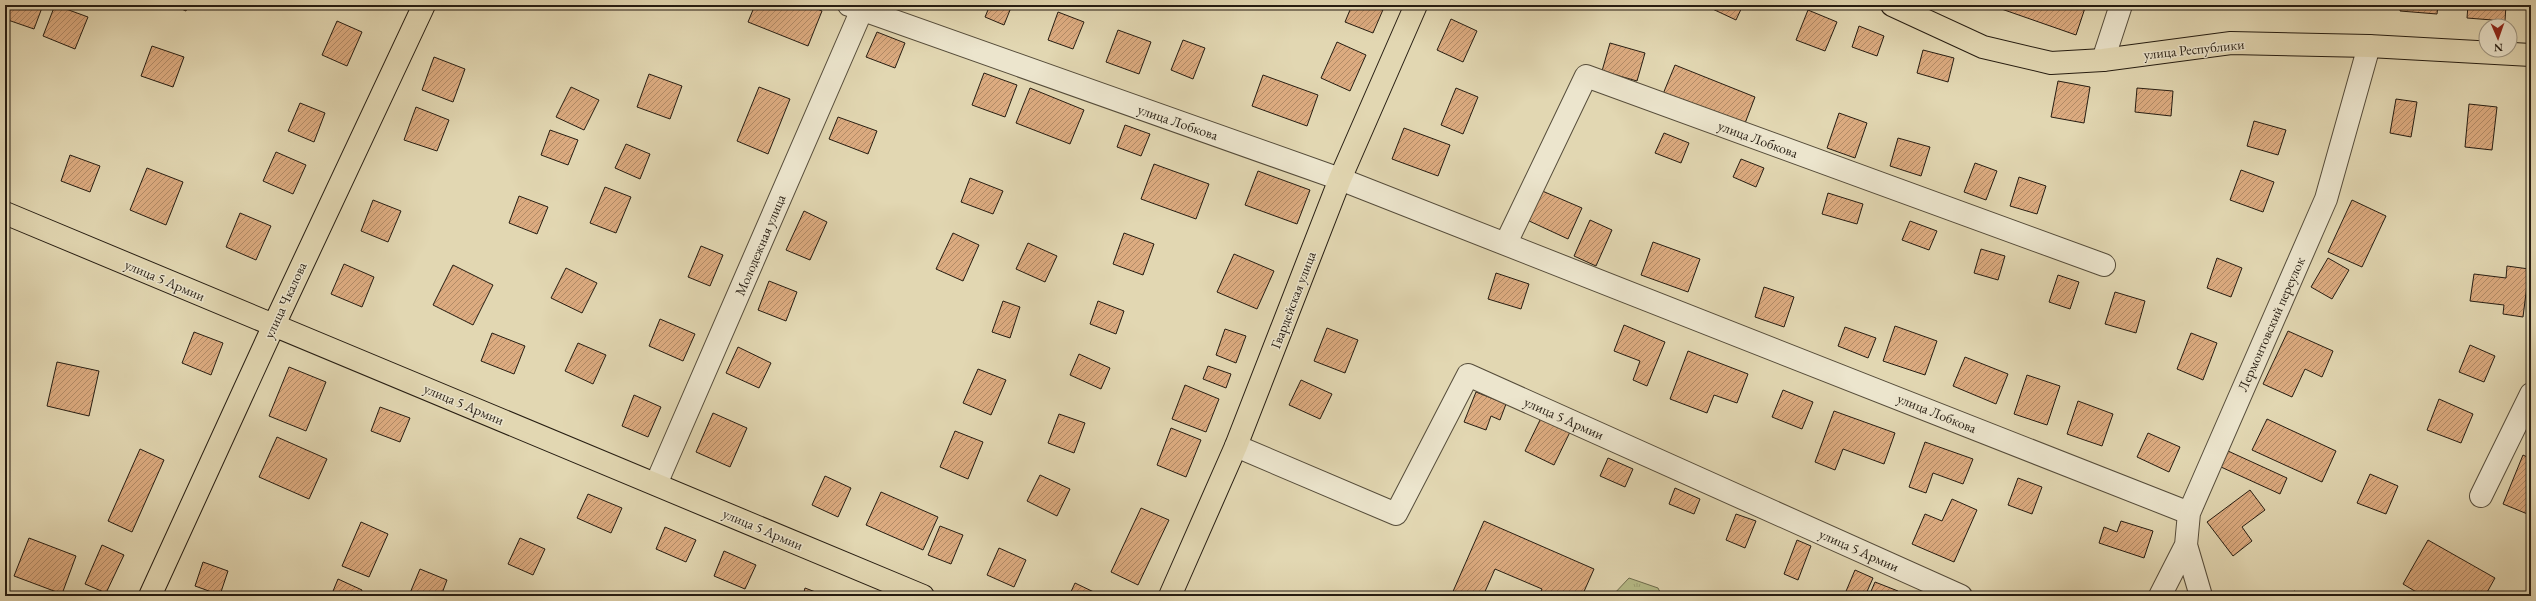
<svg xmlns="http://www.w3.org/2000/svg" width="2536" height="601" viewBox="0 0 2536 601" font-family="'EB Garamond',serif">
	<style>
		.grass { fill: url(#grass-tufts); stroke: #6e6d4e }
		.building { fill: url(#building-hatch); stroke: #261d12 }
		.lines { fill: none; stroke-linecap: round; stroke-linejoin: round }
		.minor-casing { stroke: #554c3a; stroke-width: 24 }
		.major-casing { stroke: #261d12; stroke-width: 24 }
		.minor { stroke: #ece5cd; stroke-width: 22 }
		.major { stroke: #e2d7b2; stroke-width: 22 }
		.labels { text-anchor: middle; stroke-width: 3; stroke-linejoin: round; paint-order: stroke }
		.street-label { font-size: 14px; fill: #261d12; stroke: #ece5cd }
	</style>
	<defs>
		<pattern id="grass-tufts" width="24" height="20" patternUnits="userSpaceOnUse"><rect width="24" height="20" fill="#b7bd89"/><path d="M3 7l-1-3M5 7V3M7 7l1-3M15 17l-1-3M17 17v-4M19 17l1-3" fill="none" stroke="#9da275"/></pattern>
		<pattern id="building-hatch" width="6" height="6" patternUnits="userSpaceOnUse"><rect width="6" height="6" fill="#dcab80"/><path d="M-1 1l2-2M0 6l6-6M5 7l2-2" fill="none" stroke="#b28b67"/></pattern>
	</defs>
	<rect width="100%" height="100%" fill="#e2d7b2"/>
	<filter id="stains"><feTurbulence type="fractalNoise" baseFrequency=".005" numOctaves="4"/><feColorMatrix values="0 0 0 0 .2 0 0 0 0 .09 0 0 0 0 .02 0 0 0 .5 -.17"/></filter>
	<radialGradient id="worn" r=".72"><stop offset=".6" stop-color="#630" stop-opacity="0"/><stop offset="1" stop-color="#630" stop-opacity=".3"/></radialGradient>
	<path class="grass" d="M1629 578 1658 588 1662 596H1612Z"/>
	<path class="building" d="M7 5H43L34 29 5 19Z
		M55 5 88 17 75 49 43 36Z
		M173 5H188L186 11Z
		M755 5H807L822 11 808 46 748 22Z
		M990 5H1012L1004 25 985 17Z
		M1352 5H1385L1373 33 1345 22Z
		M1704 5H1743L1736 20Z
		M1990 5H2086L2076 35Z
		M2401 5H2438L2437 14 2400 11Z
		M2468 5H2506L2505 21 2467 18Z
		M1808 10 1837 22 1825 51 1796 40Z
		M1058 12 1084 22 1073 49 1048 40Z
		M1451 19 1477 31 1463 62 1437 50Z
		M337 21 362 32 347 66 322 55Z
		M1859 26 1884 36 1877 56 1852 47Z
		M1118 30 1151 42 1139 74 1106 62Z
		M877 32 905 43 895 68 866 57Z
		M1183 40 1205 48 1193 79 1171 70Z
		M1337 42 1366 55 1350 91 1321 78Z
		M1610 43 1645 53 1637 81 1602 71Z
		M152 46 184 57 173 87 141 76Z
		M1923 50 1954 58 1948 82 1917 73Z
		M434 57 465 69 453 102 422 90Z
		M1675 65 1755 97 1744 126 1663 94Z
		M984 73 1017 85 1005 117 972 105Z
		M649 74 682 86 670 119 637 107Z
		M1263 75 1318 95 1307 126 1252 106Z
		M2058 81 2090 87 2084 123 2051 117Z
		M571 87 599 100 584 130 556 117Z
		M759 87 790 99 768 154 737 141Z
		M1030 88 1084 110 1070 144 1016 123Z
		M1456 88 1478 97 1463 134 1441 125Z
		M2137 88 2173 91 2171 116 2135 112Z
		M2396 99 2417 102 2411 137 2390 133Z
		M300 103 325 113 314 142 288 131Z
		M2469 104 2497 107 2492 150 2465 147Z
		M416 107 449 120 437 151 404 140Z
		M1839 113 1867 123 1855 158 1827 148Z
		M838 117 877 131 868 154 829 139Z
		M2254 121 2286 130 2278 155 2247 146Z
		M1125 125 1150 134 1141 156 1117 147Z
		M1404 128 1450 145 1438 176 1392 159Z
		M550 130 578 140 568 165 541 155Z
		M1664 133 1689 143 1681 163 1655 153Z
		M1898 138 1930 147 1921 176 1890 166Z
		M626 144 650 154 640 179 615 168Z
		M276 152 306 165 293 194 263 181Z
		M70 155 100 166 90 192 61 181Z
		M1741 159 1764 168 1756 187 1733 177Z
		M1975 163 1997 171 1986 200 1964 192Z
		M1154 164 1209 184 1196 219 1141 199Z
		M147 168 183 182 166 225 130 210Z
		M2241 170 2274 182 2263 212 2230 200Z
		M1258 171 1310 190 1297 224 1245 205Z
		M2019 177 2046 186 2037 214 2010 206Z
		M970 178 1003 191 993 214 961 202Z
		M605 187 631 197 616 233 590 223Z
		M1540 190 1582 208 1568 239 1527 220Z
		M1828 193 1863 204 1857 224 1822 214Z
		M519 196 548 207 537 234 509 223Z
		M373 200 401 211 388 242 361 231Z
		M2352 200 2386 216 2362 267 2328 252Z
		M804 211 827 222 810 260 786 250Z
		M240 213 271 226 256 260 226 247Z
		M1590 220 1612 230 1596 266 1574 256Z
		M1910 221 1937 231 1929 250 1902 240Z
		M953 233 979 245 963 281 936 269Z
		M1124 233 1154 244 1143 275 1113 264Z
		M1653 242 1700 259 1688 292 1641 275Z
		M1028 243 1057 256 1045 282 1016 269Z
		M701 246 723 255 710 286 688 277Z
		M1981 249 2005 256 1998 280 1974 273Z
		M1234 254 1274 271 1257 309 1217 292Z
		M2217 258 2242 268 2231 297 2207 288Z
		M2328 258 2349 270 2332 299 2311 287Z
		M344 264 374 277 362 307 331 294Z
		M453 265 493 285 473 325 433 305Z
		M2507 266 2529 269 2523 317 2503 314 2504 305 2470 301 2474 274 2506 278Z
		M566 268 597 283 582 313 551 298Z
		M1496 273 1529 284 1521 309 1488 299Z
		M2058 275 2079 282 2070 309 2049 302Z
		M769 281 797 292 786 321 758 310Z
		M1764 287 1794 297 1784 327 1755 317Z
		M2115 292 2145 301 2136 333 2105 324Z
		M1003 301 1020 307 1010 338 992 332Z
		M1098 301 1124 311 1116 334 1090 324Z
		M660 319 695 334 683 361 649 346Z
		M1624 325 1665 342 1647 386 1633 380 1640 361 1614 351Z
		M1895 326 1937 341 1925 375 1883 361Z
		M1845 327 1876 338 1868 358 1838 346Z
		M1327 328 1358 340 1345 373 1314 361Z
		M1225 329 1246 336 1236 363 1216 355Z
		M2288 331 2333 351 2322 377 2305 369 2292 397 2263 384Z
		M194 332 223 343 211 375 182 363Z
		M492 333 525 346 514 374 481 361Z
		M2191 333 2217 343 2203 380 2177 369Z
		M578 343 606 355 593 384 565 371Z
		M2470 345 2495 356 2484 382 2459 372Z
		M738 347 771 363 759 388 726 373Z
		M1688 351 1748 374 1737 403 1714 395 1707 413 1670 399Z
		M1079 354 1110 368 1101 389 1070 375Z
		M1965 357 2008 374 1996 404 1953 386Z
		M57 362 99 371 89 416 47 406Z
		M1208 366 1231 374 1226 388 1203 379Z
		M289 367 326 382 306 431 269 416Z
		M978 369 1006 380 991 415 963 403Z
		M2027 375 2060 386 2047 425 2014 414Z
		M1301 380 1332 394 1320 419 1289 405Z
		M1185 385 1219 399 1206 432 1172 419Z
		M1783 390 1813 402 1802 429 1772 417Z
		M1476 392 1506 404 1500 420 1491 416 1486 430 1464 422Z
		M634 395 661 407 648 437 622 426Z
		M2439 399 2473 414 2461 443 2427 430Z
		M2078 401 2113 414 2102 446 2067 434Z
		M380 407 410 418 400 442 371 431Z
		M1834 411 1895 433 1884 464 1843 449 1835 470 1815 462Z
		M713 413 747 428 730 467 696 452Z
		M1059 414 1085 423 1074 453 1048 443Z
		M1541 418 1570 432 1554 465 1525 451Z
		M2267 419 2336 451 2322 482 2252 450Z
		M1171 428 1201 440 1186 477 1157 465Z
		M955 431 983 442 968 479 940 467Z
		M2148 433 2180 447 2169 472 2137 457Z
		M277 437 327 459 309 499 259 477Z
		M1925 442 1973 459 1963 484 1933 473 1926 493 1909 487Z
		M140 449 164 460 132 532 108 521Z
		M2228 451 2287 478 2280 494 2221 467Z
		M2523 455 2531 459 2530 515 2503 504Z
		M1608 458 1633 469 1625 487 1600 476Z
		M2370 474 2398 486 2386 514 2357 503Z
		M1040 475 1070 489 1057 516 1027 501Z
		M825 476 851 488 838 517 812 505Z
		M2018 478 2042 487 2032 514 2008 505Z
		M1675 488 1700 499 1694 514 1669 504Z
		M2250 490 2265 510 2242 527 2252 541 2233 556 2207 522Z
		M881 492 938 517 923 550 866 525Z
		M588 494 622 508 611 533 577 518Z
		M1952 499 1977 510 1954 562 1912 544 1925 514 1942 521Z
		M1141 508 1169 520 1138 585 1111 572Z
		M1736 514 1756 521 1745 548 1726 540Z
		M1484 521 1594 569 1582 596H1539L1542 589 1495 569 1483 596H1451Z
		M2121 521 2153 531 2144 558 2099 543 2104 527 2117 532Z
		M361 522 388 534 369 577 342 566Z
		M940 526 963 535 951 564 928 555Z
		M665 527 696 540 686 562 656 549Z
		M29 538 76 556 62 594 14 576Z
		M520 538 545 549 533 575 508 564Z
		M1797 540 1811 546 1798 580 1784 574Z
		M2428 540 2495 578 2485 596H2423L2403 584Z
		M102 545 124 555 106 593 85 584Z
		M999 548 1026 560 1014 587 987 575Z
		M724 551 756 565 745 589 714 576Z
		M203 562 228 571 220 595 195 586Z
		M420 569 447 580 441 596H416L410 593Z
		M1855 570 1873 578 1865 596H1844Z
		M338 579 362 590 360 596H331Z
		M1875 582 1898 591 1896 596H1869Z
		M1075 583 1098 594 1097 596H1069Z
		M805 588 826 596H803Z
		M2295 591 2297 596H2283Z"/>
	<g class="lines">
		<g class="minor-casing">
			<path id="minor" d="M849 5 1340 179 2189 513
				M2103 60 2121 5
				M1506 243 1586 76 2104 265
				M1236 446 1396 514 1468 375 1961 596
				M656 484 864 5
				M2481 496 2531 394
				M2186 545 2201 596
				M2160 596 2186 545 2189 513 2326 199 2369 46"/>
		</g>
		<g class="major-casing">
			<path id="major" d="M1892 5 1983 47 2051 63 2103 60 2231 43 2369 46 2531 55
				M5 213 923 596
				M150 596 274 325 424 5
				M1170 596 1236 446 1340 179 1416 5"/>
		</g>
		<use href="#minor" class="minor"/>
		<use href="#major" class="major"/>
	</g>
	<g class="labels">
		<g class="street-label">
			<text transform="translate(2194 49) rotate(-6)" y="5">улица Республики</text>
			<text transform="translate(1178 122) rotate(19)" y="5">улица Лобкова</text>
			<text transform="translate(1758 139) rotate(20)" y="5">улица Лобкова</text>
			<text transform="translate(760 245) rotate(-67)" y="5">Молодежная улица</text>
			<text transform="translate(165 280) rotate(23)" y="5">улица 5 Армии</text>
			<text transform="translate(285 300) rotate(-65)" y="5">улица Чкалова</text>
			<text transform="translate(1293 300) rotate(-69)" y="5">Гвардейская улица</text>
			<text transform="translate(2271 324) rotate(-66)" y="5">Лермонтовский переулок</text>
			<text transform="translate(464 404) rotate(23)" y="5">улица 5 Армии</text>
			<text transform="translate(1937 413) rotate(22)" y="5">улица Лобкова</text>
			<text transform="translate(1564 418) rotate(24)" y="5">улица 5 Армии</text>
			<text transform="translate(763 529) rotate(23)" y="5">улица 5 Армии</text>
			<text transform="translate(1859 550) rotate(24)" y="5">улица 5 Армии</text>
		</g>
	</g>
	<rect width="2536" height="601" fill="none" stroke="#e2d7b2" stroke-width="20"/>
	<rect x="6" y="6" width="2524" height="589" fill="none" stroke="#261d12" stroke-width="2"/>
	<rect x="10" y="10" width="2516" height="581" fill="none" stroke="#261d12"/>
	<g transform="translate(2498 38) rotate(178)"><circle r="19" fill="#ece5cd" stroke="#9d9582"/>
	<path d="M0-3L7 15L0 10L-7 15Z" fill="#8f2418"/>
	<text y="-6" font-size="11" font-weight="bold" text-anchor="middle" fill="#261d12">N</text>
	</g>
	<rect width="100%" height="100%" filter="url(#stains)"/>
	<rect width="100%" height="100%" fill="url(#worn)"/>
</svg>
